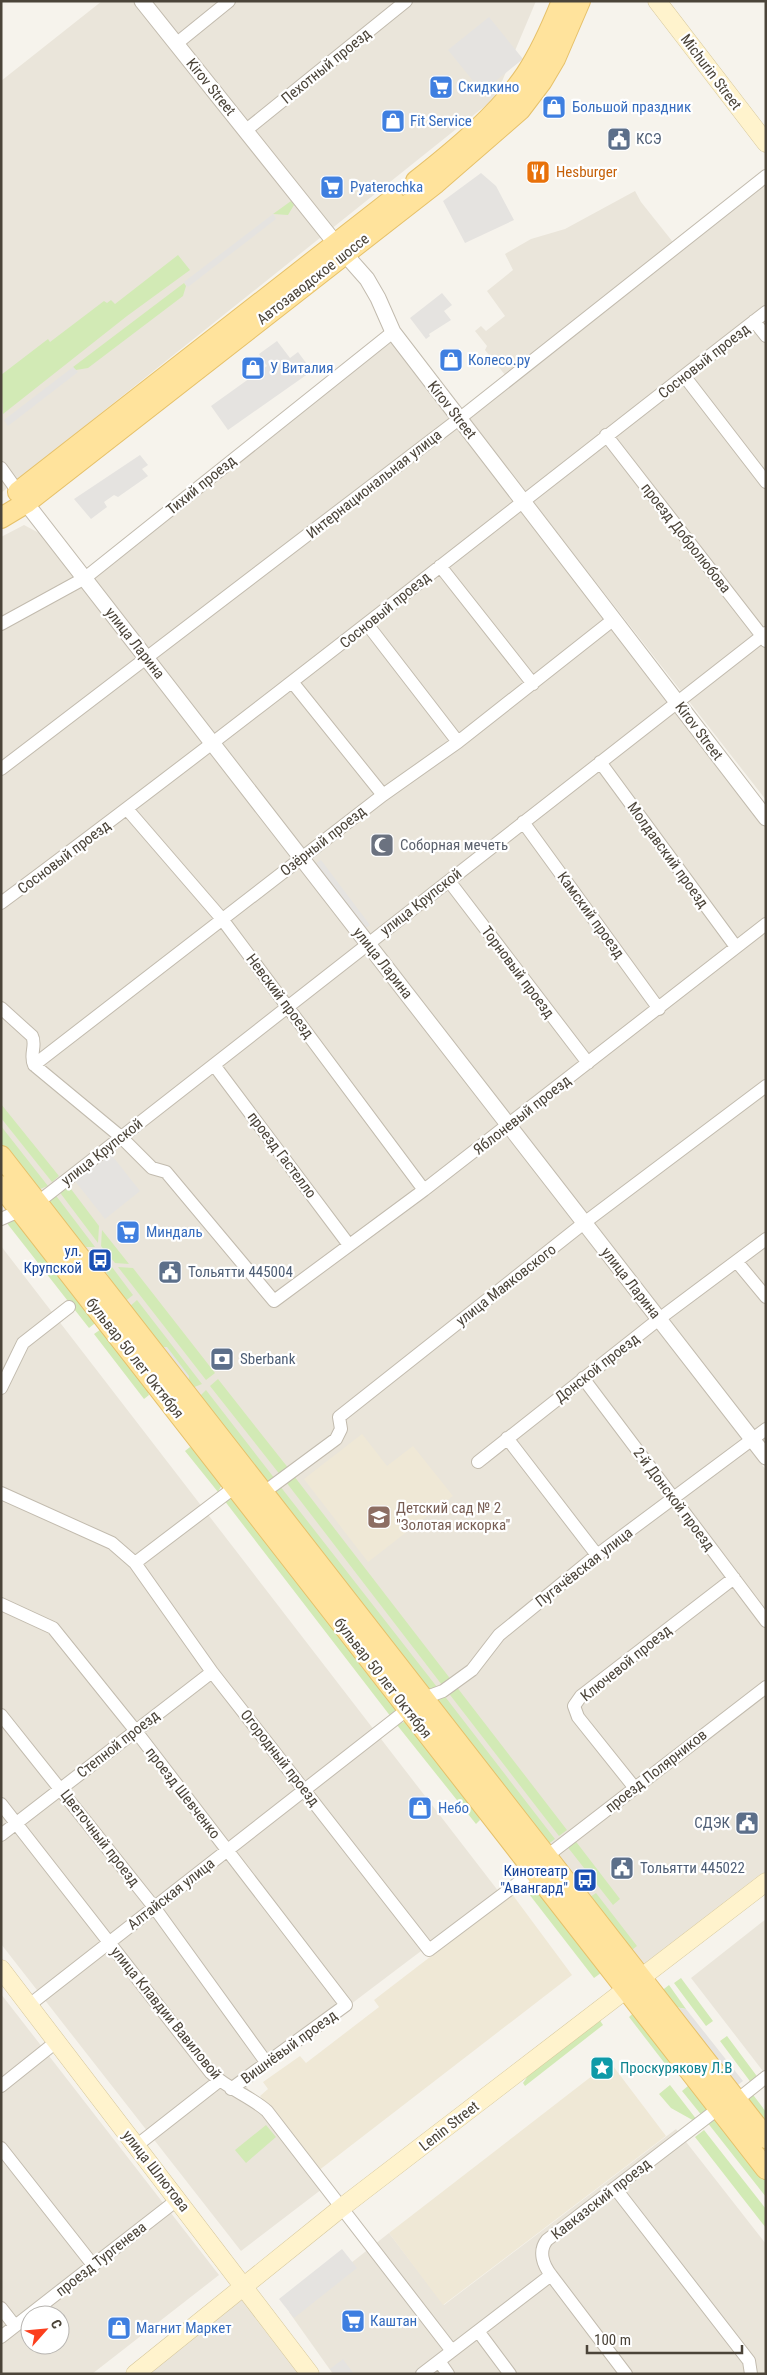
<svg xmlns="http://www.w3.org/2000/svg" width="767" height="2375" viewBox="0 0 767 2375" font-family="'Roboto Condensed',sans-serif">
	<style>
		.residential { fill: #eae5da; fill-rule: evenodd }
		.education { fill: #efe8d6 }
		.green { fill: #d2eab5 }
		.parking { fill: #e5e3e0 }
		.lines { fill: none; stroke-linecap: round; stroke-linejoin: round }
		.minor-casing { stroke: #c2bbae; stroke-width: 14 }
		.tertiary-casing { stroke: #c2bbae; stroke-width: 17 }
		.secondary-casing { stroke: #d6c79b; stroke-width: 19 }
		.primary-casing { stroke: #e6c16a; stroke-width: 22 }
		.minor { stroke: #fff; stroke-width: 12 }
		.tertiary { stroke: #fff; stroke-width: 15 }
		.secondary { stroke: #fff3cd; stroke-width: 18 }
		.primary { stroke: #ffe39c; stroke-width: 20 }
		.labels { text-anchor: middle; stroke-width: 4.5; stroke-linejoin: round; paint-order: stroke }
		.street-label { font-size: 15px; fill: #4b4439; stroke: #fff }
		.shop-label { font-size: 15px; fill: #366cbe; stroke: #fff; text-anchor: start }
		.service-label { font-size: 15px; fill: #4e5e75; stroke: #fff; text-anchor: start }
		.food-label { font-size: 15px; fill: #c56008; stroke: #fff; text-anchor: start }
		.worship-label { font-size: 15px; fill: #5b616d; stroke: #fff; text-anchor: start }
		.transit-label { font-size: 15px; fill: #164399; stroke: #fff; text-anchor: end }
		.education-label { font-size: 15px; fill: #785e54; stroke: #fff; text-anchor: start }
		.culture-label { font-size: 15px; fill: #0d838f; stroke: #fff; text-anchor: start }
	</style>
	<rect width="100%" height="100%" fill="#f6f3ec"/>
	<path class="residential" d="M102 1H536L495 98 1 493V81Z
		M766 184V800L466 416 510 381 485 350 487 346 475 331 481 326 486 331 505 316 487 291 513 270 505 254 531 239 565 229 635 191 641 202 680 251Z
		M393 341 766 824V1451L86 578Z
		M24 525 41 534 766 1470V1872L642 1968 1 1148V537Z
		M1 1246 499 1892 248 2082 246 2086 322 2189 241 2251 1 1944Z
		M766 1919V2075L691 1978Z
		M1 1994 219 2275 92 2374H1ZM30 2315H60V2345H30Z
		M676 2129 766 2244V2374H333L289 2312 389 2233 444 2305Z
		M245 2292 305 2374H141Z"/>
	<path class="education" d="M362 1434 387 1466 413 1446 453 1496 368 1562 304 1479Z
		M512 1894 572 1975 318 2171 260 2096 268 2089 263 2082 300 2056 306 2063 379 2007 374 2000Z
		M610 2062 666 2136 443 2305 389 2233Z"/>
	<path class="green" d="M291 201 294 205 288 215 273 214Z
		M178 255 190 270 127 316 3 414 1 375 48 339 50 342 104 301 107 303 111 300 115 304Z
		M184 283 186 286 183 296 88 368 76 370 73 367Z
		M1 1104 59 1176 52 1182 1 1118Z
		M1 1126 48 1186 40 1189 34 1187 1 1146Z
		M65 1187 71 1189 99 1226 98 1243 58 1190Z
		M54 1193 95 1247H86C75 1233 49 1219 48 1199Z
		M14 1219 99 1320 89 1328 6 1222Z
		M102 1230 129 1264 115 1263 101 1246Z
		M112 1267 133 1295 123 1303 106 1272Z
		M118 1267 133 1268 215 1373 206 1380Z
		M137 1300 202 1384 192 1388 128 1308Z
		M104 1327 142 1375 149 1395 144 1399 94 1334Z
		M218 1379 289 1469 281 1476 210 1386Z
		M206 1390 275 1479 267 1481 200 1396Z
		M190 1447 207 1459 223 1483 218 1492 185 1451Z
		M294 1476 452 1681 442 1685 286 1482Z
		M280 1486 437 1687 428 1689 271 1492Z
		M231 1498 397 1709 391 1717 224 1500Z
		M456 1686 567 1830 559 1836 447 1691Z
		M443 1694 555 1839 546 1846 437 1701Z
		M406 1721 472 1801 480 1820 476 1824 397 1725Z
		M574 1839 620 1899 613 1905 566 1845Z
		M531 1881 605 1970 594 1978 522 1885Z
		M596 1893 637 1946 628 1953 590 1897Z
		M681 1978 713 2021 706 2026 674 1983Z
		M669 1985 686 2009 670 2006 660 1992Z
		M636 2011 672 2061 666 2065 629 2017Z
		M599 2019 603 2025 525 2086 523 2083 532 2070Z
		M727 2036 759 2079 752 2084 720 2041Z
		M670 2085 697 2120 696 2122 671 2108 659 2094Z
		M694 2085 708 2105 707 2112 703 2117 682 2091 688 2086Z
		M751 2092 766 2112V2130L746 2099Z
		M717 2119 766 2176V2197L707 2122Z
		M266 2125 276 2137 246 2163 235 2150Z
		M704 2130 766 2209V2228L695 2137Z"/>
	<path class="parking" d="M489 17 523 59 482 92 448 50Z
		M481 173 496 186 514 220 465 243 443 201Z
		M273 214 276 219 188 287 184 282Z
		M442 293 452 305 444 311 451 320 429 334 430 336 426 339 410 318Z
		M277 341 290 358 298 352 312 371 228 430 211 406 267 366 259 354Z
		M73 367 78 372 8 426 4 420Z
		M140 455 148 465 142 469 148 476 118 497 114 495 104 502 107 507 91 519 74 499Z
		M321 860 370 925 363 930 313 865Z
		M110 1153 140 1191 105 1219 75 1181Z
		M157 1347H167L189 1376 188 1385Z
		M670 2006 686 2009 743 2081 734 2088Z
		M342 2249 357 2268 294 2318 279 2299Z
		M343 2359 354 2374H334L330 2369Z"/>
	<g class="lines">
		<g class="minor-casing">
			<path id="minor" d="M176 44 229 1
				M245 131 406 1
				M754 321 766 336
				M685 377 766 482
				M606 435 766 641
				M1 468 21 496
				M440 566 533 684
				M1 624 85 578 393 332
				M367 624 458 742
				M293 683 383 795
				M600 762 736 947
				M1 769 459 419 766 176
				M127 809 222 919 424 1190
				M523 822 659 1009
				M449 881 588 1063
				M1 903C259 711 511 510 766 312
				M1 1008 32 1036C37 1045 29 1055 34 1065L121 1137 152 1168 166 1172 274 1301 424 1190 766 924
				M34 1065 383 795 458 742 614 619
				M214 1065 349 1245
				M1 1219 37 1203 766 633
				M737 1262 766 1297
				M583 1378 766 1621
				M1 1388 23 1343 69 1307
				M507 1438 597 1555
				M478 1462 659 1319 766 1239
				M1 1493 112 1543 135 1563 212 1672 429 1950 534 1871
				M263 1493 336 1439 341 1429 339 1417 584 1223 766 1086
				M135 1563 235 1487
				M1 1604 53 1628 135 1730 346 2005 231 2089
				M1 1715 154 1907 266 2062
				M634 1787 578 1717 574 1706 581 1696 734 1578
				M1 1804 211 2073C228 2089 250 2096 267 2111L452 2351
				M1 1835 212 1672
				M547 1856 766 1687
				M28 2006 408 1709 424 1698 443 1691 472 1670 499 1635 597 1555 766 1429
				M1 2086 56 2042
				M737 2100 766 2077
				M136 2146 219 2081
				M1 2148 93 2265
				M615 2188 749 2361 751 2374
				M551 2275 626 2374
				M1 2308 15 2326
				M478 2331 510 2374
				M1 2337 177 2200
				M439 2361 448 2374
				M422 2374 551 2275C543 2265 538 2251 547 2240L719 2108"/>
		</g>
		<g class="tertiary-casing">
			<path id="tertiary" d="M142 1 336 244 367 279 378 298 393 332 766 818
				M26 503 766 1457"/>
		</g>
		<g class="secondary-casing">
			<path id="secondary" d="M657 1 766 143
				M1 1969 310 2374
				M135 2374 341 2208 766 1882"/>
		</g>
		<g class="primary-casing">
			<path id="primary" d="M416 181C454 151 499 114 526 74 541 51 552 26 562 1
				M18 492 393 199
				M1 518 26 503 436 183 520 110 542 81 555 59 580 1
				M1 1156 766 2138
				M1 1186 766 2169"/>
		</g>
		<use href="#minor" class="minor"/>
		<use href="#tertiary" class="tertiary"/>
		<use href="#secondary" class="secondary"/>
		<use href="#primary" class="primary"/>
	</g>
	<defs>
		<g id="supermarket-square" transform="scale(1.25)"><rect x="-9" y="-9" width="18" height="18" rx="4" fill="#3f7fe0" stroke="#fff"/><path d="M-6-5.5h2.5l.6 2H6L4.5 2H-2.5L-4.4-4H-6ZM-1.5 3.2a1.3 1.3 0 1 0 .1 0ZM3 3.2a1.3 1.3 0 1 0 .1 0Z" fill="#fff"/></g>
		<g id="shop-square" transform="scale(1.25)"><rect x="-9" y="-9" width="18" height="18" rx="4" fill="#3f7fe0" stroke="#fff"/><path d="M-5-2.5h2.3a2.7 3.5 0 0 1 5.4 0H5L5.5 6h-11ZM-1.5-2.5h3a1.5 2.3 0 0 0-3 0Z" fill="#fff"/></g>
		<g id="civic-square" transform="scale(1.25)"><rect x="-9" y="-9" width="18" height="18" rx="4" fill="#5c6f8a" stroke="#fff"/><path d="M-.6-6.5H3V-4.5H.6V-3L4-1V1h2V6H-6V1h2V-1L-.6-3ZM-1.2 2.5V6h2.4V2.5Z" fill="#fff"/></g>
		<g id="restaurant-square" transform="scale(1.25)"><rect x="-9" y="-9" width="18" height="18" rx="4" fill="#e8710a" stroke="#fff"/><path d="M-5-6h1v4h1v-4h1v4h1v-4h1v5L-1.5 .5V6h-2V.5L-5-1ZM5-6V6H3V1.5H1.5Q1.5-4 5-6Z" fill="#fff"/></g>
		<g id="mosque-square" transform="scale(1.25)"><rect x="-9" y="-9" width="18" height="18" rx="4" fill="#6b7280" stroke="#fff"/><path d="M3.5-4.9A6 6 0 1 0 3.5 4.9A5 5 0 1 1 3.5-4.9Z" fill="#fff"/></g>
		<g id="bus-square" transform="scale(1.25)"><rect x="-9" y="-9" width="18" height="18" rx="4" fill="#1a4fb4" stroke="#fff"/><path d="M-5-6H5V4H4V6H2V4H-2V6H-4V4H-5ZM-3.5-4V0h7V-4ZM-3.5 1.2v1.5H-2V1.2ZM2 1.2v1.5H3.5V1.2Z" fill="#fff"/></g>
		<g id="bank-square" transform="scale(1.25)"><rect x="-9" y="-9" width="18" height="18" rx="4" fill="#5c6f8a" stroke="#fff"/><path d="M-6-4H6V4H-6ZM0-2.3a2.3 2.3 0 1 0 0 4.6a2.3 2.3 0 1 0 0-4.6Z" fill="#fff"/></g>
		<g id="school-square" transform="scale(1.25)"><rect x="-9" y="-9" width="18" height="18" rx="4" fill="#8d6e63" stroke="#fff"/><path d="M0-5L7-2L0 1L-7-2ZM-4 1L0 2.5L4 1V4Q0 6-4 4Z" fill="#fff"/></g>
		<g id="sight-square" transform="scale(1.25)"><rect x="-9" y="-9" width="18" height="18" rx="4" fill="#0f9aa8" stroke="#fff"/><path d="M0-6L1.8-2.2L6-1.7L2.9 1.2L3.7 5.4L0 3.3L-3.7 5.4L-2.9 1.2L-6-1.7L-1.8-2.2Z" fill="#fff"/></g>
	</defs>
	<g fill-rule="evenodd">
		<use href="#supermarket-square" x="441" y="87"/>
		<use href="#shop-square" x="554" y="107"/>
		<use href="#shop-square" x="393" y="121"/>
		<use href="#civic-square" x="619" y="139"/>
		<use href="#restaurant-square" x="538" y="172"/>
		<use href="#supermarket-square" x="332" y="187"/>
		<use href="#shop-square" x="451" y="360"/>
		<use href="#shop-square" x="253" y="368"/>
		<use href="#mosque-square" x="382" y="845"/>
		<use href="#supermarket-square" x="128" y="1232"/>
		<use href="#bus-square" x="100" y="1260"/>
		<use href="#civic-square" x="170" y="1272"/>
		<use href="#bank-square" x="222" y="1359"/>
		<use href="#school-square" x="379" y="1517"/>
		<use href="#shop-square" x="420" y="1808"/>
		<use href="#civic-square" x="747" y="1823"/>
		<use href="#civic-square" x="622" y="1868"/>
		<use href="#bus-square" x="585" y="1880"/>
		<use href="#sight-square" x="602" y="2068"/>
		<use href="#supermarket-square" x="353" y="2321"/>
		<use href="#shop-square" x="119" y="2328"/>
	</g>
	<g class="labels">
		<g class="street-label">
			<text transform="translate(326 66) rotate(-39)" y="5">Пехотный проезд</text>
			<text transform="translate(711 72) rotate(53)" y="5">Michurin Street</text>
			<text transform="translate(211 87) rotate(51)" y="5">Kirov Street</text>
			<text transform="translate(313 279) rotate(-38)" y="5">Автозаводское шоссе</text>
			<text transform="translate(704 361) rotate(-38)" y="5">Сосновый проезд</text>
			<text transform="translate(452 410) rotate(52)" y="5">Kirov Street</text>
			<text transform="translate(374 484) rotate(-38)" y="5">Интернациональная улица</text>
			<text transform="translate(201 485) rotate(-39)" y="5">Тихий проезд</text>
			<text transform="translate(686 538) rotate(52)" y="5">проезд Добролюбова</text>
			<text transform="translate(385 610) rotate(-39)" y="5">Сосновый проезд</text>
			<text transform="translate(135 643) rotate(52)" y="5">улица Ларина</text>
			<text transform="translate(699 731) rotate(53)" y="5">Kirov Street</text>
			<text transform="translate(323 841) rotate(-38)" y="5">Озёрный проезд</text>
			<text transform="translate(668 855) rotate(54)" y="5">Молдавский проезд</text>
			<text transform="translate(64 857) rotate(-37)" y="5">Сосновый проезд</text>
			<text transform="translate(421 902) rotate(-38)" y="5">улица Крупской</text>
			<text transform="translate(591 915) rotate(54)" y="5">Камский проезд</text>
			<text transform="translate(383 963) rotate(52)" y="5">улица Ларина</text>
			<text transform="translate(518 972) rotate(53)" y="5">Торновый проезд</text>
			<text transform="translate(280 996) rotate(53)" y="5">Невский проезд</text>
			<text transform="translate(522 1115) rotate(-38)" y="5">Яблоневый проезд</text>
			<text transform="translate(102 1152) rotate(-38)" y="5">улица Крупской</text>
			<text transform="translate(282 1155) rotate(53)" y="5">проезд Гастелло</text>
			<text transform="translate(631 1283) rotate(52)" y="5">улица Ларина</text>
			<text transform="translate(506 1285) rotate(-38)" y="5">улица Маяковского</text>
			<text transform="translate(135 1358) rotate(52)" y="5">бульвар 50 лет Октября</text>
			<text transform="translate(597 1368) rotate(-38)" y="5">Донской проезд</text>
			<text transform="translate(674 1499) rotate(53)" y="5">2-й Донской проезд</text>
			<text transform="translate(584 1567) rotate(-38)" y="5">Пугачёвская улица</text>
			<text transform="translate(626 1663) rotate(-39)" y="5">Ключевой проезд</text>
			<text transform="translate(383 1678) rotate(52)" y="5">бульвар 50 лет Октября</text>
			<text transform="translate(118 1744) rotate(-38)" y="5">Степной проезд</text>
			<text transform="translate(280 1758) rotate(52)" y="5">Огородный проезд</text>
			<text transform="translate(656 1771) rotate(-38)" y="5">проезд Полярников</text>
			<text transform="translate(183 1793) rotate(52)" y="5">проезд Шевченко</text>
			<text transform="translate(100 1838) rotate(52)" y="5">Цветочный проезд</text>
			<text transform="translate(171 1894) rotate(-38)" y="5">Алтайская улица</text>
			<text transform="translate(166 2013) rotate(51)" y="5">улица Клавдии Вавиловой</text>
			<text transform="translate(289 2047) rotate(-36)" y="5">Вишнёвый проезд</text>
			<text transform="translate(449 2126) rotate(-38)" y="5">Lenin Street</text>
			<text transform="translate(156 2171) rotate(52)" y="5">улица Шлютова</text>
			<text transform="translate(601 2199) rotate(-38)" y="5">Кавказский проезд</text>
			<text transform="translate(101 2259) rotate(-38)" y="5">проезд Тургенева</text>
		</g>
		<g class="shop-label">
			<text x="458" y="92">Скидкино</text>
			<text x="572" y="112">Большой праздник</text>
			<text x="410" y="126">Fit Service</text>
			<text x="350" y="192">Pyaterochka</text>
			<text x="468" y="365">Колесо.ру</text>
			<text x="270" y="373">У Виталия</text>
			<text x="146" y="1237">Миндаль</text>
			<text x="438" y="1813">Небо</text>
			<text x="370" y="2326">Каштан</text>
			<text x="136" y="2333">Магнит Маркет</text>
		</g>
		<g class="service-label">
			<text x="636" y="144">КСЭ</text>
			<text x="188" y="1277">Тольятти 445004</text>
			<text x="240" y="1364">Sberbank</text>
			<text x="730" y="1828" text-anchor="end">СДЭК</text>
			<text x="640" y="1873">Тольятти 445022</text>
		</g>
		<g class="food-label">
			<text x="556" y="177">Hesburger</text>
		</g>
		<g class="worship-label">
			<text x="400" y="850">Cоборная мечеть</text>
		</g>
		<g class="transit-label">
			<text x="82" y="1256">ул.<tspan x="82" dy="17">Крупской</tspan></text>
			<text x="568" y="1876">Кинотеатр<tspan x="568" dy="17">"Авангард"</tspan></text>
		</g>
		<g class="education-label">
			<text x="396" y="1513">Детский сад № 2<tspan x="396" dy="17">"Золотая искорка"</tspan></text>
		</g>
		<g class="culture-label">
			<text x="620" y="2073">Проскурякову Л.В</text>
		</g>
	</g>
	<rect width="767" height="2375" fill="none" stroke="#4b4439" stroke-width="5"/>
	<g transform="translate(45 2330) rotate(63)"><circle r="24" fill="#ffffff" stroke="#b7b4b0"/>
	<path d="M0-4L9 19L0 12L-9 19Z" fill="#fc3f1d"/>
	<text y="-8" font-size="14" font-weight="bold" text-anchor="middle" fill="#4b4439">С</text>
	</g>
	<path d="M587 2345v8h155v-8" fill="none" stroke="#4b4439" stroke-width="2.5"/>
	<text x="594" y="2345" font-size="15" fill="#4b4439" stroke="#ffffff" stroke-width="4" paint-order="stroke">100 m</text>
</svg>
